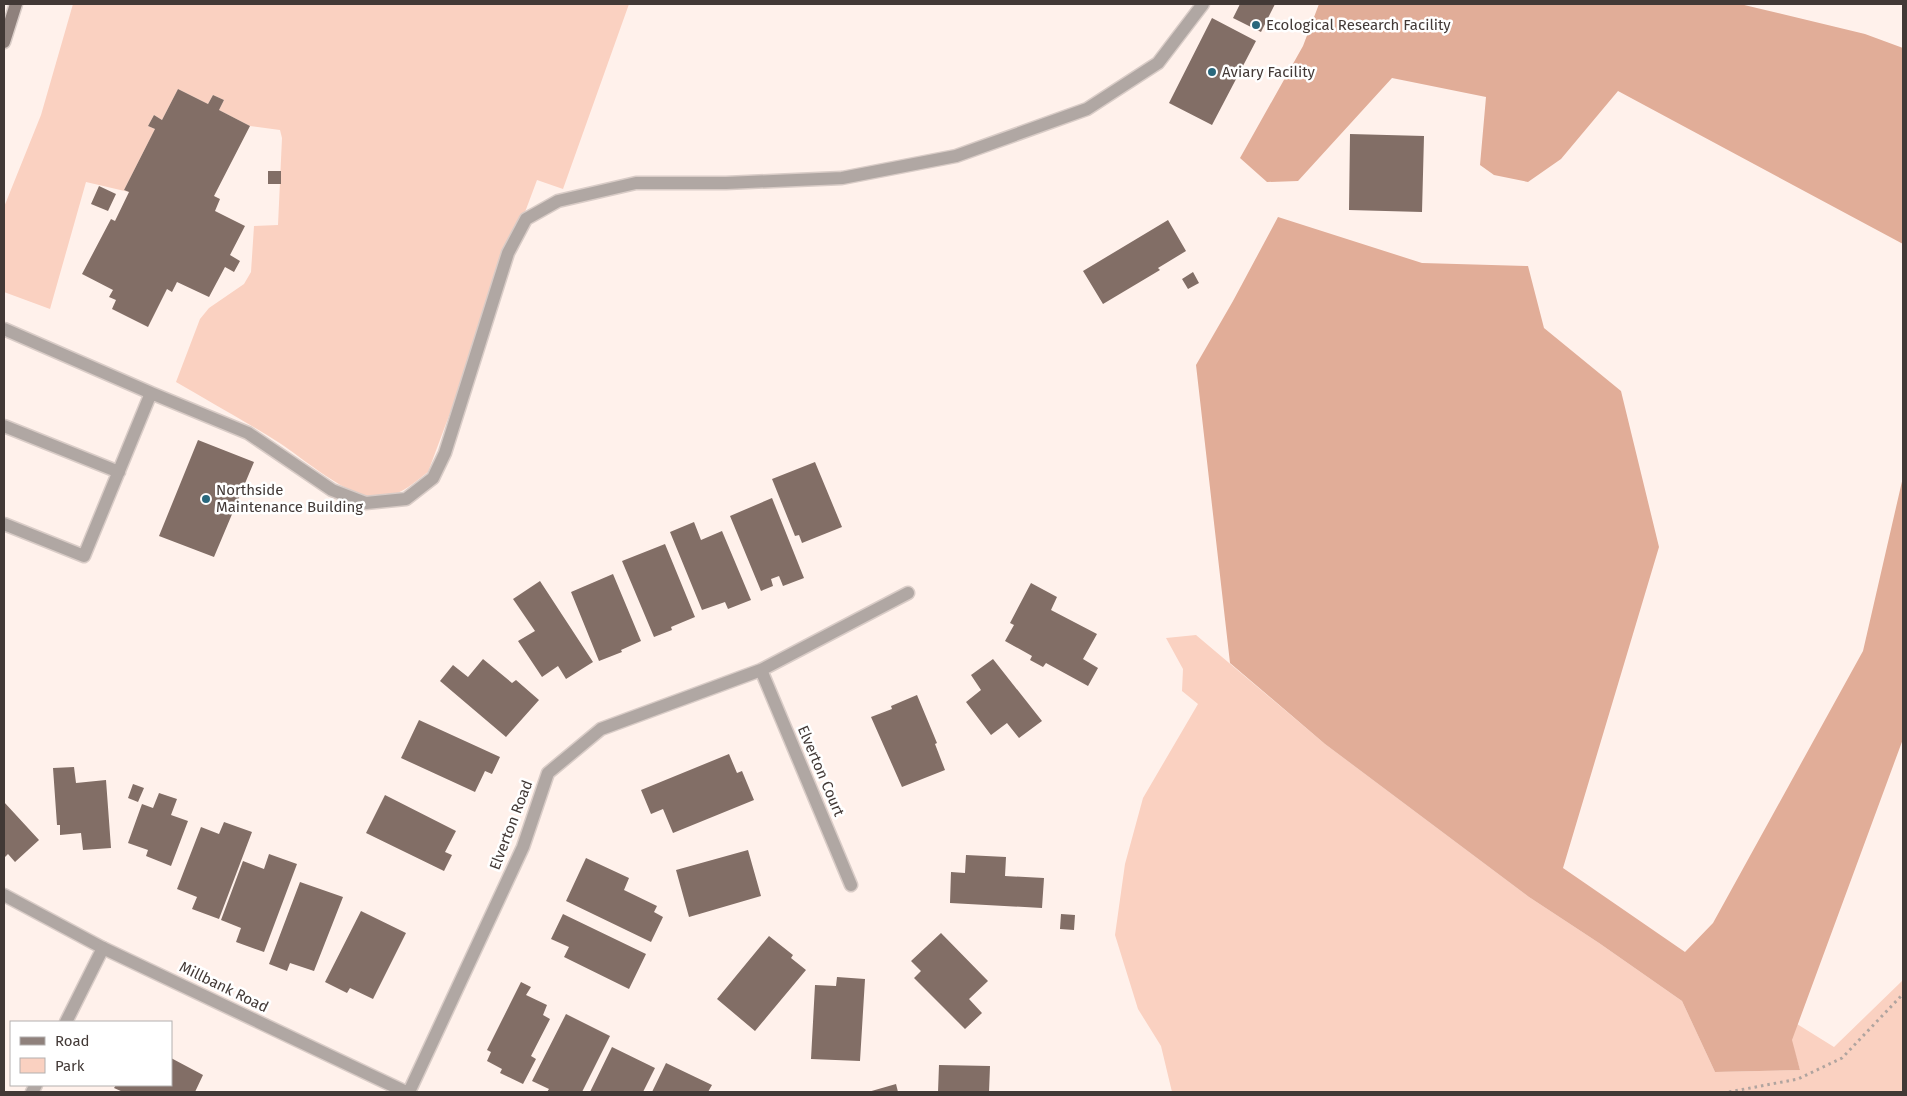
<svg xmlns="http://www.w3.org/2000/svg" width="1907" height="1096" viewBox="0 0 1907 1096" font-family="'Fira Sans',sans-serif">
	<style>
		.green { fill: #fad1c1 }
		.forest { fill: #e1ad98 }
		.building { fill: #826e66 }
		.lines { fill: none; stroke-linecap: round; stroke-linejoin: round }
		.service-casing { stroke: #d9ccc7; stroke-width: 15 }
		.minor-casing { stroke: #d9ccc7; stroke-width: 15 }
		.secondary-casing { stroke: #d9ccc7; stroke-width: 15 }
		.path { stroke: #b0a49f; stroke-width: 3; stroke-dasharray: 2.5 4; stroke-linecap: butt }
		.service { stroke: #b0a7a3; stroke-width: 12 }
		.minor { stroke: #b0a7a3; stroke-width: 12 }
		.secondary { stroke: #8f817c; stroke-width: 12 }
		.poi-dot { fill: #29687d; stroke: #fff; stroke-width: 2 }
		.labels { text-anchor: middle; stroke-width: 5; stroke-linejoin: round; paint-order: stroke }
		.poi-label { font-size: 15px; fill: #423936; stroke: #fff; text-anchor: start }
		.street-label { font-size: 15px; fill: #423936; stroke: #fff }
	</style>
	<rect width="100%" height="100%" fill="#fff1eb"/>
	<path class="green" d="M73 4H629L563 189 537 180 428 472C415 482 402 494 385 497 352 503 305 459 278 442 245 421 210 402 176 382L200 319 209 308 244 284 251 272 254 226 278 225 282 138 280 130 250 126 219 110 224 100 213 95 208 104 178 89 162 120 154 115 148 126 155 129 124 190 129 192 86 182 50 309 4 292V207L41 115Z
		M1196 635 1325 744 1529 897 1599 943 1682 1001 1715 1072 1800 1070 1791 1040 1797 1024 1834 1047 1903 980V1092H1172L1161 1046 1138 1009 1115 935 1125 864 1143 798 1198 704 1182 691 1183 669 1166 638Z"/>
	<path class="forest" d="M1319 4H1740L1865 34 1903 48V244L1618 91 1561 159 1528 182 1494 175 1480 165 1486 97 1392 78 1298 181 1267 182 1240 158 1303 46Z
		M1278 217 1422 263 1528 266 1544 328 1621 391 1659 547 1563 868 1685 952 1713 923 1863 651 1903 477V739L1792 1040 1800 1070 1715 1072 1682 1001 1599 943 1529 897 1325 744 1230 663 1196 365 1233 301Z"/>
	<path class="building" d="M1240 4H1275L1261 32 1233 18Z
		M1212 18 1256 41 1212 125 1169 103Z
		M178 89 208 104 213 95 224 100 219 110 250 126 214 196 220 199 215 211 245 226 230 255 240 261 234 272 225 267 209 297 177 282 172 292 167 289 148 327 112 309 116 300 109 297 113 290 82 274 111 219 115 221 129 192 124 190 155 129 148 126 154 115 162 120Z
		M1350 134 1424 136 1422 212 1349 210Z
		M268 171H281V184H268Z
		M99 186 116 194 108 211 91 204Z
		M1168 220 1186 251 1158 268 1160 270 1103 304 1083 271Z
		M1193 272 1199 283 1188 289 1182 279Z
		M198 440 254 462 214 557 159 536Z
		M815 462 842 527 802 543 799 535 795 536 772 479Z
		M772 498 804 578 783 586 779 576 771 579 773 586 761 591 730 516Z
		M694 522 701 540 722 531 751 600 728 609 725 602 702 610 670 532Z
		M665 544 695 617 671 627 672 630 654 637 622 561Z
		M613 574 641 641 621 650 622 652 599 661 571 592Z
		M540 581 593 662 566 679 558 666 542 677 518 641 535 631 513 599Z
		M1031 583 1057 597 1051 610 1097 634 1083 659 1098 668 1088 686 1046 663 1043 667 1030 660 1032 656 1005 641 1014 625 1010 623Z
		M483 659 512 683 516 680 539 700 506 737 440 681 453 665 468 677Z
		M993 659 1042 721 1019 738 1007 723 991 735 966 702 981 690 971 675Z
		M917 695 937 743 935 744 945 770 902 787 871 717 892 709 891 706Z
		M419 720 500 757 492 774 485 771 475 792 401 758Z
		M729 754 737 773 742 771 754 800 673 833 663 809 651 814 641 790Z
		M74 767 76 783 106 780 111 848 83 850 81 833 60 835V825H57L53 768Z
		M133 784 144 788 138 802 128 798Z
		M159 793 177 799 171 815 188 821 171 866 146 856 148 850 128 843 142 804 153 808Z
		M385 795 456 831 445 852 452 855 444 871 366 833Z
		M4 802 39 840 15 862 8 854 4 858Z
		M224 822 252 832 219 919 192 909 197 897 177 889 201 827 219 834Z
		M748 850 761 896 689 917 676 870Z
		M269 854 297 864 264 952 236 942 241 928 221 920 243 861 264 869Z
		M966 855 1006 857 1005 876 1044 878 1042 908 950 903 951 872 965 873Z
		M586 858 629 878 624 890 657 906 654 912 663 917 651 942 566 901Z
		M300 882 343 897 314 971 290 963 287 971 269 964Z
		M361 911 406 933 373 999 350 988 347 993 325 982Z
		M563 914 646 954 629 989 564 957 569 947 551 939Z
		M1061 914 1075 915 1074 930 1060 929Z
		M941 933 988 981 969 999 982 1013 965 1029 914 978 921 971 911 961Z
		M769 936 793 955 791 958 806 970 755 1031 717 999Z
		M837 977 865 979 860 1061 811 1059 815 985 836 986Z
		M521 982 531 987 526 995 547 1005 543 1015 550 1019 531 1056 536 1059 523 1084 500 1073 502 1069 487 1061 491 1052 487 1050Z
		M566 1014 610 1036 582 1092H547L549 1089 532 1081Z
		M612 1047 655 1068 643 1092H590Z
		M171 1058 203 1075 195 1092H123L114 1088 116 1085H171Z
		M666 1063 712 1085 708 1092H652Z
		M939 1065 990 1066 989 1092H938Z
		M896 1084 898 1092H868Z"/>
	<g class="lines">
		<g class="service-casing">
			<path id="service" d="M4 329 151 393 84 556 4 524
				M151 393 248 433 332 490 366 503 406 499 433 478 445 453 508 253 526 219 558 201 636 183H726L842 178 956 156 1087 109 1158 63 1203 4
				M4 426 119 472
				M4 895 103 948"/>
		</g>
		<g class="minor-casing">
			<path id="minor" d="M761 670 851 885
				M66 1022 103 948 406 1092
				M32 1092 36 1085
				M409 1092 523 847 548 773 601 729 761 670 908 593"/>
		</g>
		<g class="secondary-casing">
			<path id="secondary" d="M4 42 16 4"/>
		</g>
		<path class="path" d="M1729 1092 1798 1079 1842 1058 1903 994"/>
		<use href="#service" class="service"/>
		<use href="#minor" class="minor"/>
		<use href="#secondary" class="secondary"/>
	</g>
	<g class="poi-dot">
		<circle cx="1256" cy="25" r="5"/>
		<circle cx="1212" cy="72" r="5"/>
		<circle cx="206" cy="499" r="5"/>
	</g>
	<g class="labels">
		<g class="poi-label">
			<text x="1266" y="30">Ecological Research Facility</text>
			<text x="1222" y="77">Aviary Facility</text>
			<text x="216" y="495">Northside<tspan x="216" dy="17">Maintenance Building</tspan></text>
		</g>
		<g class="street-label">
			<text transform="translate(821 771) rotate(67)" y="5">Elverton Court</text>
			<text transform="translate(511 825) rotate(-69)" y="5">Elverton Road</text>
			<text transform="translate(224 987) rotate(26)" y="5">Millbank Road</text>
		</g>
	</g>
	<rect width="1907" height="1096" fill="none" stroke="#423936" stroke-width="10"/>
	<rect x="10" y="1021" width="162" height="65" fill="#ffffff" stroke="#b3b0af"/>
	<rect x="20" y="1037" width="25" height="8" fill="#8f817c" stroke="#b3b0af"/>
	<text x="55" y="1046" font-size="15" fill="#423936">Road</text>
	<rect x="20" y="1058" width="25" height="15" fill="#fad1c1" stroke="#b3b0af"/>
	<text x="55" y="1071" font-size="15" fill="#423936">Park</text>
</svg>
